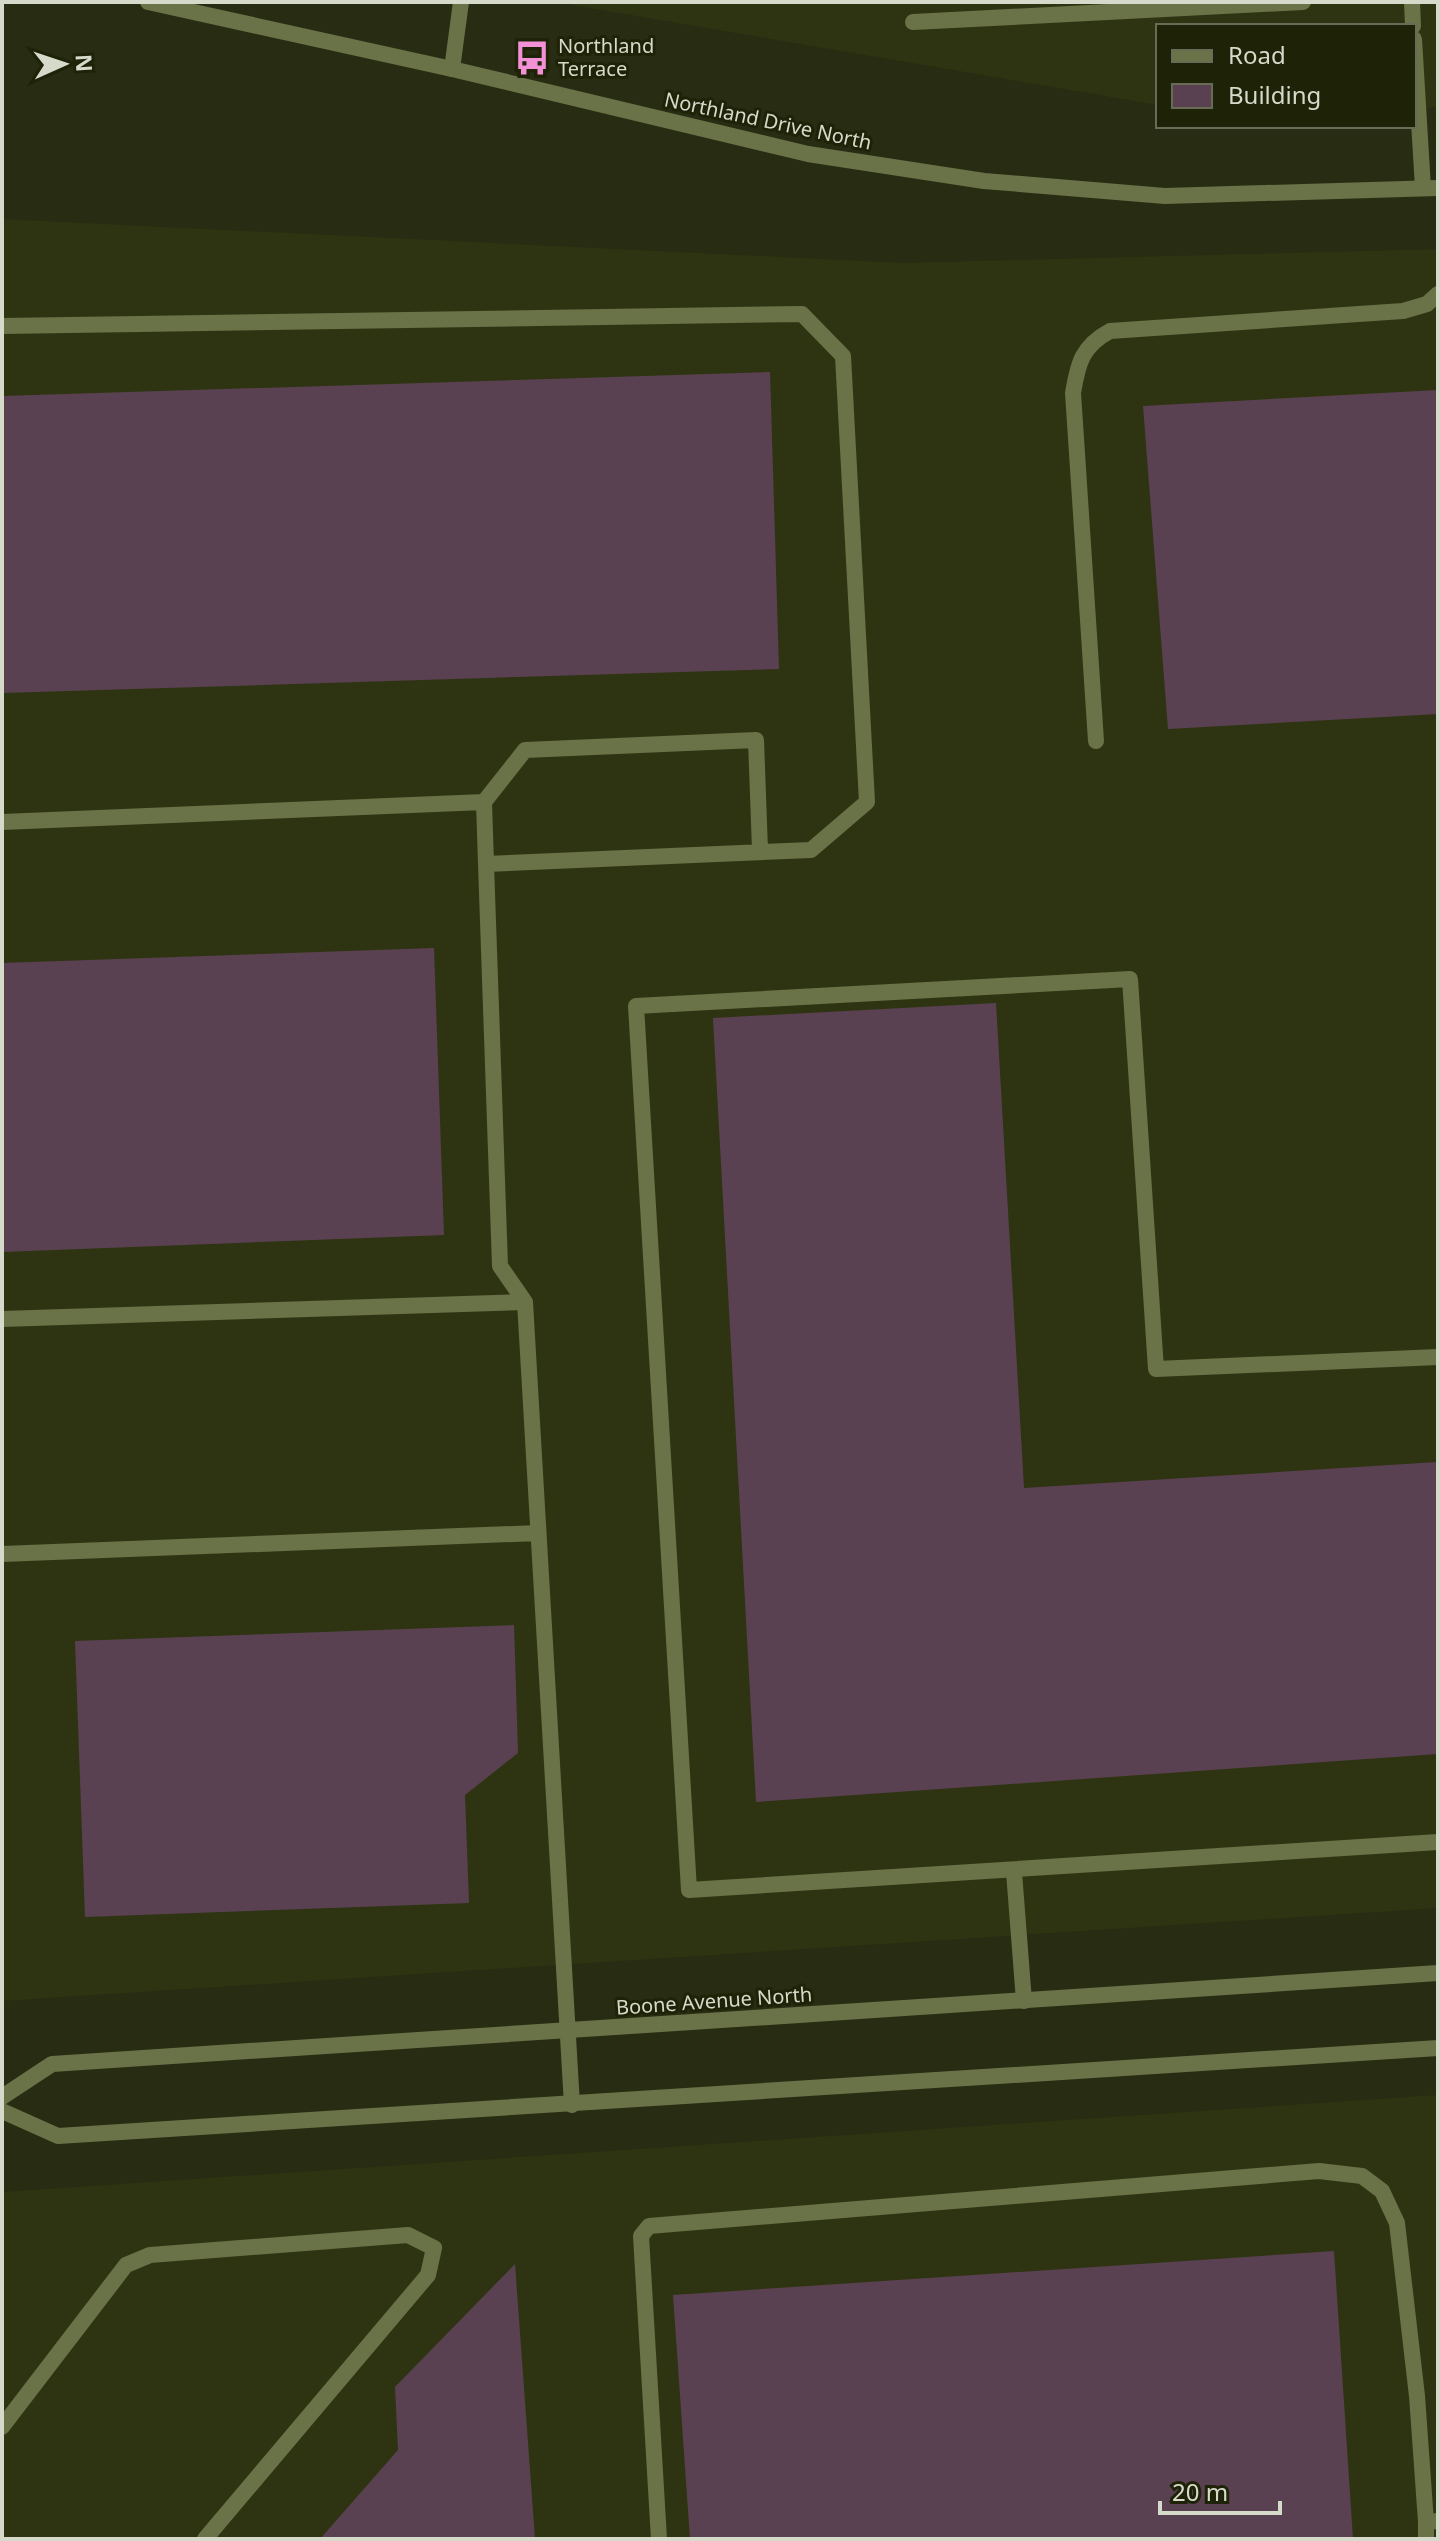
<svg xmlns="http://www.w3.org/2000/svg" width="1440" height="2541" viewBox="0 0 1440 2541" font-family="'Noto Sans',sans-serif">
	<style>
		.built { fill: #2e3412 }
		.building { fill: #5a4152 }
		.lines { fill: none; stroke-linecap: round; stroke-linejoin: round }
		.service { stroke: #6a7248; stroke-width: 16 }
		.minor { stroke: #6a7248; stroke-width: 16 }
		.tertiary { stroke: #6a7248; stroke-width: 16 }
		.labels { text-anchor: middle; stroke-width: 6; stroke-linejoin: round; paint-order: stroke }
		.poi-label { font-size: 20px; fill: #d6daca; stroke: #1e2308; text-anchor: start }
		.street-label { font-size: 20px; fill: #d6daca; stroke: #1e2308 }
	</style>
	<rect width="100%" height="100%" fill="#282c12"/>
	<path class="built" d="M571 2H1438V107L1414 109V26H1158V105L572 5Z
		M2 219 903 263 1438 249V1908L2 2001Z
		M1438 2095V2539H2V2192Z"/>
	<path class="building" d="M770 372 779 669 2 693V396Z
		M1438 390V714L1168 729 1143 406Z
		M434 948 444 1235 2 1252V963Z
		M996 1003 1024 1488 1437 1462 1438 1754 756 1802 713 1018Z
		M514 1625 518 1753 465 1795 469 1903 85 1917 75 1641Z
		M1334 2251 1353 2539H690L673 2295Z
		M515 2264 535 2539H320L398 2450 395 2387Z"/>
	<g class="lines">
		<path class="service" d="M1412 2 1413 26
			M913 22 1303 2
			M1414 39 1423 188
			M2 326 802 314 843 356 867 802 811 850 486 864 500 1266 525 1302 572 2105
			M1096 741 1073 393C1078 363 1082 346 1110 331L1403 311 1427 304 1438 294
			M484 802 525 750 756 740 760 850
			M2 822 484 802 486 864
			M2 1319 525 1302
			M1438 1357 1156 1369 1130 979 636 1006 689 1890 1438 1842
			M2 1554 538 1533
			M1014 1872 1024 2001
			M2 2427 126 2265 150 2255 408 2235 434 2248 428 2275 205 2539
			M659 2539 641 2236 649 2226 1319 2171 1362 2176 1382 2191 1397 2223 1417 2396 1426 2522
			M1426 2539V2522L1438 2521"/>
		<path class="minor" d="M452 69 461 2"/>
		<path class="tertiary" d="M148 2 452 69 808 154 984 181 1165 196 1438 188
			M2 2097 52 2064 1438 1973
			M2 2111 58 2136 1438 2048"/>
	</g>
	<defs>
		<g id="bus-bare" transform="scale(2.76)"><path d="M-5-6H5V4H4V6H2V4H-2V6H-4V4H-5ZM-3.5-4V0h7V-4ZM-3.5 1.2v1.5H-2V1.2ZM2 1.2v1.5H3.5V1.2Z" fill="#f391d6" stroke="#1e2308" stroke-width="2.5" paint-order="stroke"/></g>
	</defs>
	<g fill-rule="evenodd">
		<use href="#bus-bare" x="532" y="58"/>
	</g>
	<g class="labels">
		<g class="poi-label">
			<text x="558" y="53">Northland<tspan x="558" dy="23">Terrace</tspan></text>
		</g>
		<g class="street-label">
			<text transform="translate(768 121) rotate(12)" y="7">Northland Drive North</text>
			<text transform="translate(714 2001) rotate(-4)" y="7">Boone Avenue North</text>
		</g>
	</g>
	<rect width="1440" height="2541" fill="none" stroke="#d6daca" stroke-width="8"/>
	<rect x="1156" y="24" width="260" height="104" fill="#1e2308" stroke="#686c56" stroke-width="2"/>
	<rect x="1172" y="50" width="40" height="12" fill="#6a7248" stroke="#686c56" stroke-width="2"/>
	<text x="1228" y="64" font-size="24" fill="#d6daca">Road</text>
	<rect x="1172" y="84" width="40" height="24" fill="#5a4152" stroke="#686c56" stroke-width="2"/>
	<text x="1228" y="104" font-size="24" fill="#d6daca">Building</text>
	<g transform="translate(64 64) rotate(87)" stroke="#1e2308" stroke-width="6" paint-order="stroke">
	<path d="M0-6L14 30L0 20L-14 30Z" fill="#d6daca"/>
	<text y="-12" font-size="22" font-weight="bold" text-anchor="middle" fill="#d6daca">N</text>
	</g>
	<path d="M1160 2501v12h120v-12" fill="none" stroke="#d6daca" stroke-width="4"/>
	<text x="1172" y="2501" font-size="24" fill="#d6daca" stroke="#1e2308" stroke-width="6" paint-order="stroke">20 m</text>
</svg>
